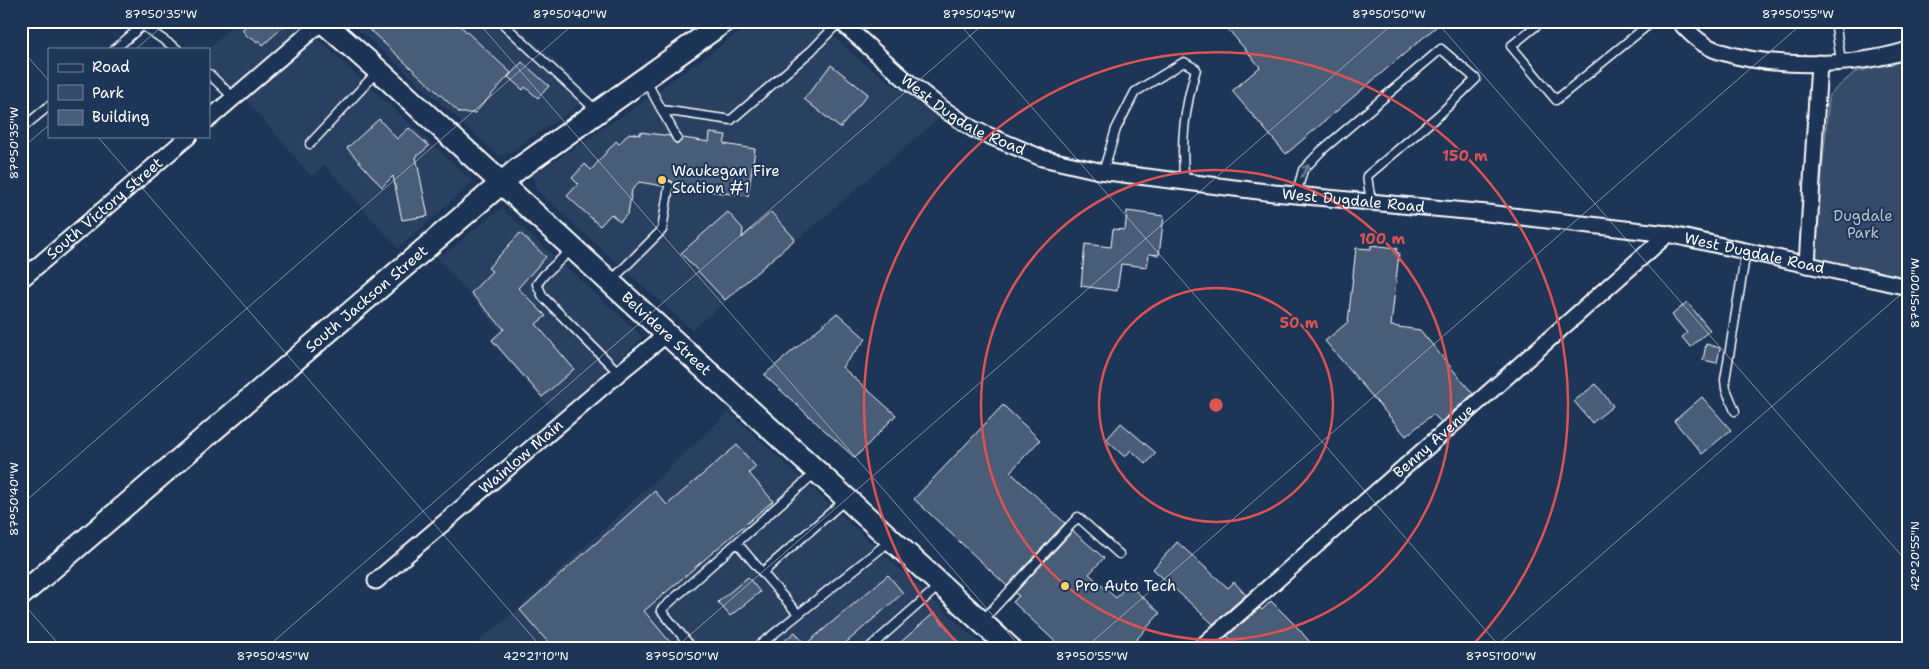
<svg xmlns="http://www.w3.org/2000/svg" width="1929" height="669" viewBox="0 0 1929 669" font-family="'Shantell Sans',sans-serif">
	<style>
		.built { fill: #2a4161 }
		.green { fill: #364b69; stroke: #9aa5b4 }
		.building { fill: #4a5d79; stroke: #fff }
		.lines { fill: none; stroke-linecap: round; stroke-linejoin: round }
		.lane-casing { stroke: #fff; stroke-width: 11 }
		.street-casing { stroke: #fff; stroke-width: 19 }
		.secondary-casing { stroke: #fff; stroke-width: 25 }
		.lane { stroke: #1d3557; stroke-width: 8 }
		.street { stroke: #1d3557; stroke-width: 15 }
		.secondary { stroke: #1d3557; stroke-width: 21 }
		.oneway { stroke: #6c7c92 }
		.ticks { fill: none; stroke: #fff; stroke-width: 1; stroke-opacity: 0.45 }
		.ring { fill: none; stroke: #de5353; stroke-width: 2.5 }
		.poi-dot { fill: #ffd166; stroke: #1d3557; stroke-width: 2 }
		.labels { text-anchor: middle; stroke-width: 4; stroke-linejoin: round; paint-order: stroke }
		.street-label { font-size: 15px; fill: #fff; stroke: #1d3557 }
		.poi-label { font-size: 15px; fill: #fff; stroke: #1d3557; text-anchor: start }
		.park-label { font-size: 15px; fill: #b9c0ca; stroke: #1d3557 }
		.centre { fill: #de5353; stroke: #1d3557; stroke-width: 2.5 }
		.ring-label { font-size: 15px; text-anchor: middle; font-weight: bold; fill: #de5353; stroke: #1d3557; stroke-width: 4; stroke-linejoin: round; paint-order: stroke }
		.neatline { fill: none; stroke: #fff; stroke-width: 2 }
		.ticks-label { font-size: 12px; text-anchor: middle; fill: #fff }
	</style>
	<rect width="100%" height="100%" fill="#1d3557"/>
	<filter id="ink" filterUnits="userSpaceOnUse"><feTurbulence type="fractalNoise" baseFrequency=".02" numOctaves="2"/><feDisplacementMap in="SourceGraphic" scale="10" xChannelSelector="R" yChannelSelector="G"/><feConvolveMatrix kernelMatrix="1 2 1 2 8 2 1 2 1" color-interpolation-filters="sRGB"/></filter>
	<g filter="url(#ink)">
		<path class="built" d="M237 21H298L473 182 398 248 325 165 311 176 248 102 209 66V49Z
			M349 21H512L592 96 508 154 498 155Z
			M755 21H817L858 59 939 118 692 330 536 190 533 175 634 108Z
			M501 208 643 337 556 416 490 340 500 330 435 255H443Z
			M729 412 985 648H471L517 610Z"/>
		<path class="green" d="M1908 60V282L1814 260 1829 95 1855 72Z"/>
		<path class="building" d="M251 21H290L263 45 259 40 257 42 252 37 250 39 242 30Z
			M360 21H455L511 73 475 113H460Z
			M1237 21H1443L1286 154 1232 91 1260 67 1228 29Z
			M522 62 549 86 538 98 525 87 523 90 508 77Z
			M831 65 868 94 840 128 804 99Z
			M379 119 397 139 409 128 429 146 416 157 428 216 402 220 393 176 382 187 347 148Z
			M640 132 670 136 674 142 677 144 683 138 709 142 710 133 726 135 724 144 755 149 748 196 674 187 673 182 669 180 665 182 663 186 639 182 632 190 628 213 620 222 611 214 600 226 567 196 578 184 572 178 585 164 591 170 616 141 619 144 629 133 640 135Z
			M1127 211 1164 216 1159 255 1149 254 1147 267 1121 264 1117 291 1081 286 1085 244 1111 247 1113 229 1125 230Z
			M728 212 743 229 742 238 771 212 795 239 725 300 681 253Z
			M520 233 546 257 518 288 546 316 536 324 574 369 542 397 492 340 504 329 471 293 492 271 488 268Z
			M1371 245 1397 248 1396 252 1399 253 1391 326 1420 330 1473 394 1441 422 1433 414 1406 436 1325 341 1348 322 1356 248 1371 249Z
			M1687 302 1710 330 1690 347 1682 337 1687 333 1672 315Z
			M837 313 866 339 842 367 896 415 855 458 764 375Z
			M1706 344 1720 348 1717 363 1703 360Z
			M1596 384 1613 406 1592 423 1574 401Z
			M1702 397 1731 430 1702 454 1674 421Z
			M1003 405 1040 440 1010 472 1065 523 1007 586 914 499Z
			M1121 423 1156 453 1146 464 1131 450 1125 457 1106 440Z
			M737 445 756 467 749 473 773 501 644 611 675 648H553L520 610 655 491 667 505Z
			M1073 531 1104 558 1089 574 1116 598 1128 584 1160 613 1129 648H1062L1013 602 1019 596 1015 593Z
			M1177 542 1228 588 1234 582 1246 595 1213 624 1153 569Z
			M888 575 903 593 840 648H776L795 632 805 645Z
			M748 577 760 592 730 616 718 602Z
			M1271 601 1297 627 1315 648H1241L1227 636 1260 608 1262 610Z
			M934 613 964 648H894Z"/>
		<g class="lines">
			<g class="lane-casing">
				<path id="lane" d="M136 21 177 49
					M500 21 597 111
					M1542 21 1511 46 1556 100 1653 21
					M1835 21 1841 61
					M115 49 143 25
					M209 74 234 98
					M645 79 677 138
					M662 110 731 120 811 51 840 21
					M21 129 49 106
					M310 144 377 72
					M1103 172 1116 129 1135 92 1184 62 1196 69C1185 107 1180 142 1185 182
					M1296 195 1303 170 1321 151 1441 49 1476 79 1440 114 1367 176 1371 202
					M572 249 544 275 537 284 543 297 619 373
					M611 281 662 230 669 186
					M1735 411 1726 389 1725 380 1746 251
					M737 543 798 614
					M763 572 845 500
					M982 621 1078 517 1119 554
					M692 648 661 610 815 473
					M756 648 890 541
					M869 648 939 586"/>
			</g>
			<g class="street-casing">
				<g id="street">
					<path id="s1" d="M840 21 907 81 939 106 973 129 1042 158 1099 171 1274 193 1487 213 1668 234 1908 287"/>
					<path d="M1679 21C1689 33 1703 46 1718 51 1772 69 1854 67 1908 50"/>
					<path d="M209 119 323 21"/>
					<path d="M1807 265 1819 63"/>
					<path id="s2" d="M21 280 189 136"/>
					<path id="s3" d="M376 581 619 373 667 334"/>
					<path id="s4" d="M1200 648 1668 234"/>
				</g>
			</g>
			<g class="secondary-casing">
				<g id="secondary">
					<path id="s5" d="M322 21 379 71 1010 648"/>
					<path id="s6" d="M21 595 518 169 725 21"/>
				</g>
			</g>
			<use href="#lane" class="lane"/>
			<use href="#street" class="street"/>
			<use href="#secondary" class="secondary"/>
		</g>
		<defs><path id="oneway-shaft" d="M-6 0H5M1.5-3L5.5 0L1.5 3" fill="none" stroke-width="1.6" stroke-linecap="round" stroke-linejoin="round" transform="scale(1.25)"/></defs>
		<use class="oneway" href="#oneway-shaft" transform="translate(1305 171) rotate(-61)"/>
	</g>
	<path class="ticks" d="M477 21 1021 648M957 21 1501 648M1436 21 1908 563M21 49 49 81M136 49 168 21M97 136 542 648M21 149 49 125M21 505 577 21M21 601 62 648M266 648 987 21M675 648 1396 21M1085 648 1805 21M1494 648 1908 288M1903 648 1908 644"/>
	<g class="ring">
		<circle cx="1216" cy="405" r="117"/>
		<circle cx="1216" cy="405" r="235"/>
		<path d="M961 647A352 352 0 1 1 1471 647"/>
	</g>
	<g class="poi-dot">
		<circle cx="662" cy="180" r="5"/>
		<circle cx="1065" cy="586" r="5"/>
	</g>
	<g class="labels">
		<g class="street-label">
			<text dy="5" stroke="none"><textPath href="#s1" startOffset="156">West Dugdale Road</textPath></text>
			<text dy="5" stroke="none"><textPath href="#s1" startOffset="561">West Dugdale Road</textPath></text>
			<text dy="5" stroke="none"><textPath href="#s2" startOffset="110">South Victory Street</textPath></text>
			<text dy="5" stroke="none"><textPath href="#s1" startOffset="966">West Dugdale Road</textPath></text>
			<text dy="5" stroke="none"><textPath href="#s6" startOffset="455">South Jackson Street</textPath></text>
			<text dy="5" stroke="none"><textPath href="#s5" startOffset="465">Belvidere Street</textPath></text>
			<text dy="5" stroke="none"><textPath href="#s4" startOffset="312">Benny Avenue</textPath></text>
			<text dy="5" stroke="none"><textPath href="#s3" startOffset="191">Wainlow Main</textPath></text>
		</g>
		<g class="poi-label">
			<text x="672" y="176">Waukegan Fire<tspan x="672" dy="17">Station #1</tspan></text>
			<text x="1075" y="591">Pro Auto Tech</text>
		</g>
		<g class="park-label">
			<text x="1863" y="221">Dugdale<tspan x="1863" dy="17">Park</tspan></text>
		</g>
	</g>
	<circle cx="1216" cy="405" r="8" class="centre"/>
	<g class="ring-label">
		<text x="1465" y="161">150 m</text>
		<text x="1382" y="244">100 m</text>
		<text x="1299" y="328">50 m</text>
	</g>
	<rect width="1929" height="669" fill="none" stroke="#1d3557" stroke-width="55"/>
	<rect x="48" y="48" width="162" height="90" fill="#1d3557" stroke="#77869a"/>
	<rect x="58" y="64" width="25" height="8" fill="#1d3557" stroke="#77869a"/>
	<text x="92" y="72" font-size="15" fill="#ffffff">Road</text>
	<rect x="58" y="85" width="25" height="15" fill="#364b69" stroke="#77869a"/>
	<text x="92" y="98" font-size="15" fill="#ffffff">Park</text>
	<rect x="58" y="110" width="25" height="15" fill="#4a5d79" stroke="#77869a"/>
	<text x="92" y="122" font-size="15" fill="#ffffff">Building</text>
	<rect x="28" y="28" width="1874" height="614" class="neatline"/>
	<g class="ticks-label">
		<text x="161" y="18">87°50'35"W</text>
		<text x="570" y="18">87°50'40"W</text>
		<text x="979" y="18">87°50'45"W</text>
		<text x="1389" y="18">87°50'50"W</text>
		<text x="1798" y="18">87°50'55"W</text>
		<text transform="translate(14 143) rotate(-90)" y="4">87°50'35"W</text>
		<text transform="translate(1915 293) rotate(-90)" y="4">87°51'00"W</text>
		<text transform="translate(14 499) rotate(-90)" y="4">87°50'40"W</text>
		<text transform="translate(1915 556) rotate(-90)" y="4">42°20'55"N</text>
		<text x="273" y="660">87°50'45"W</text>
		<text x="536" y="660">42°21'10"N</text>
		<text x="682" y="660">87°50'50"W</text>
		<text x="1092" y="660">87°50'55"W</text>
		<text x="1501" y="660">87°51'00"W</text>
	</g>
</svg>
